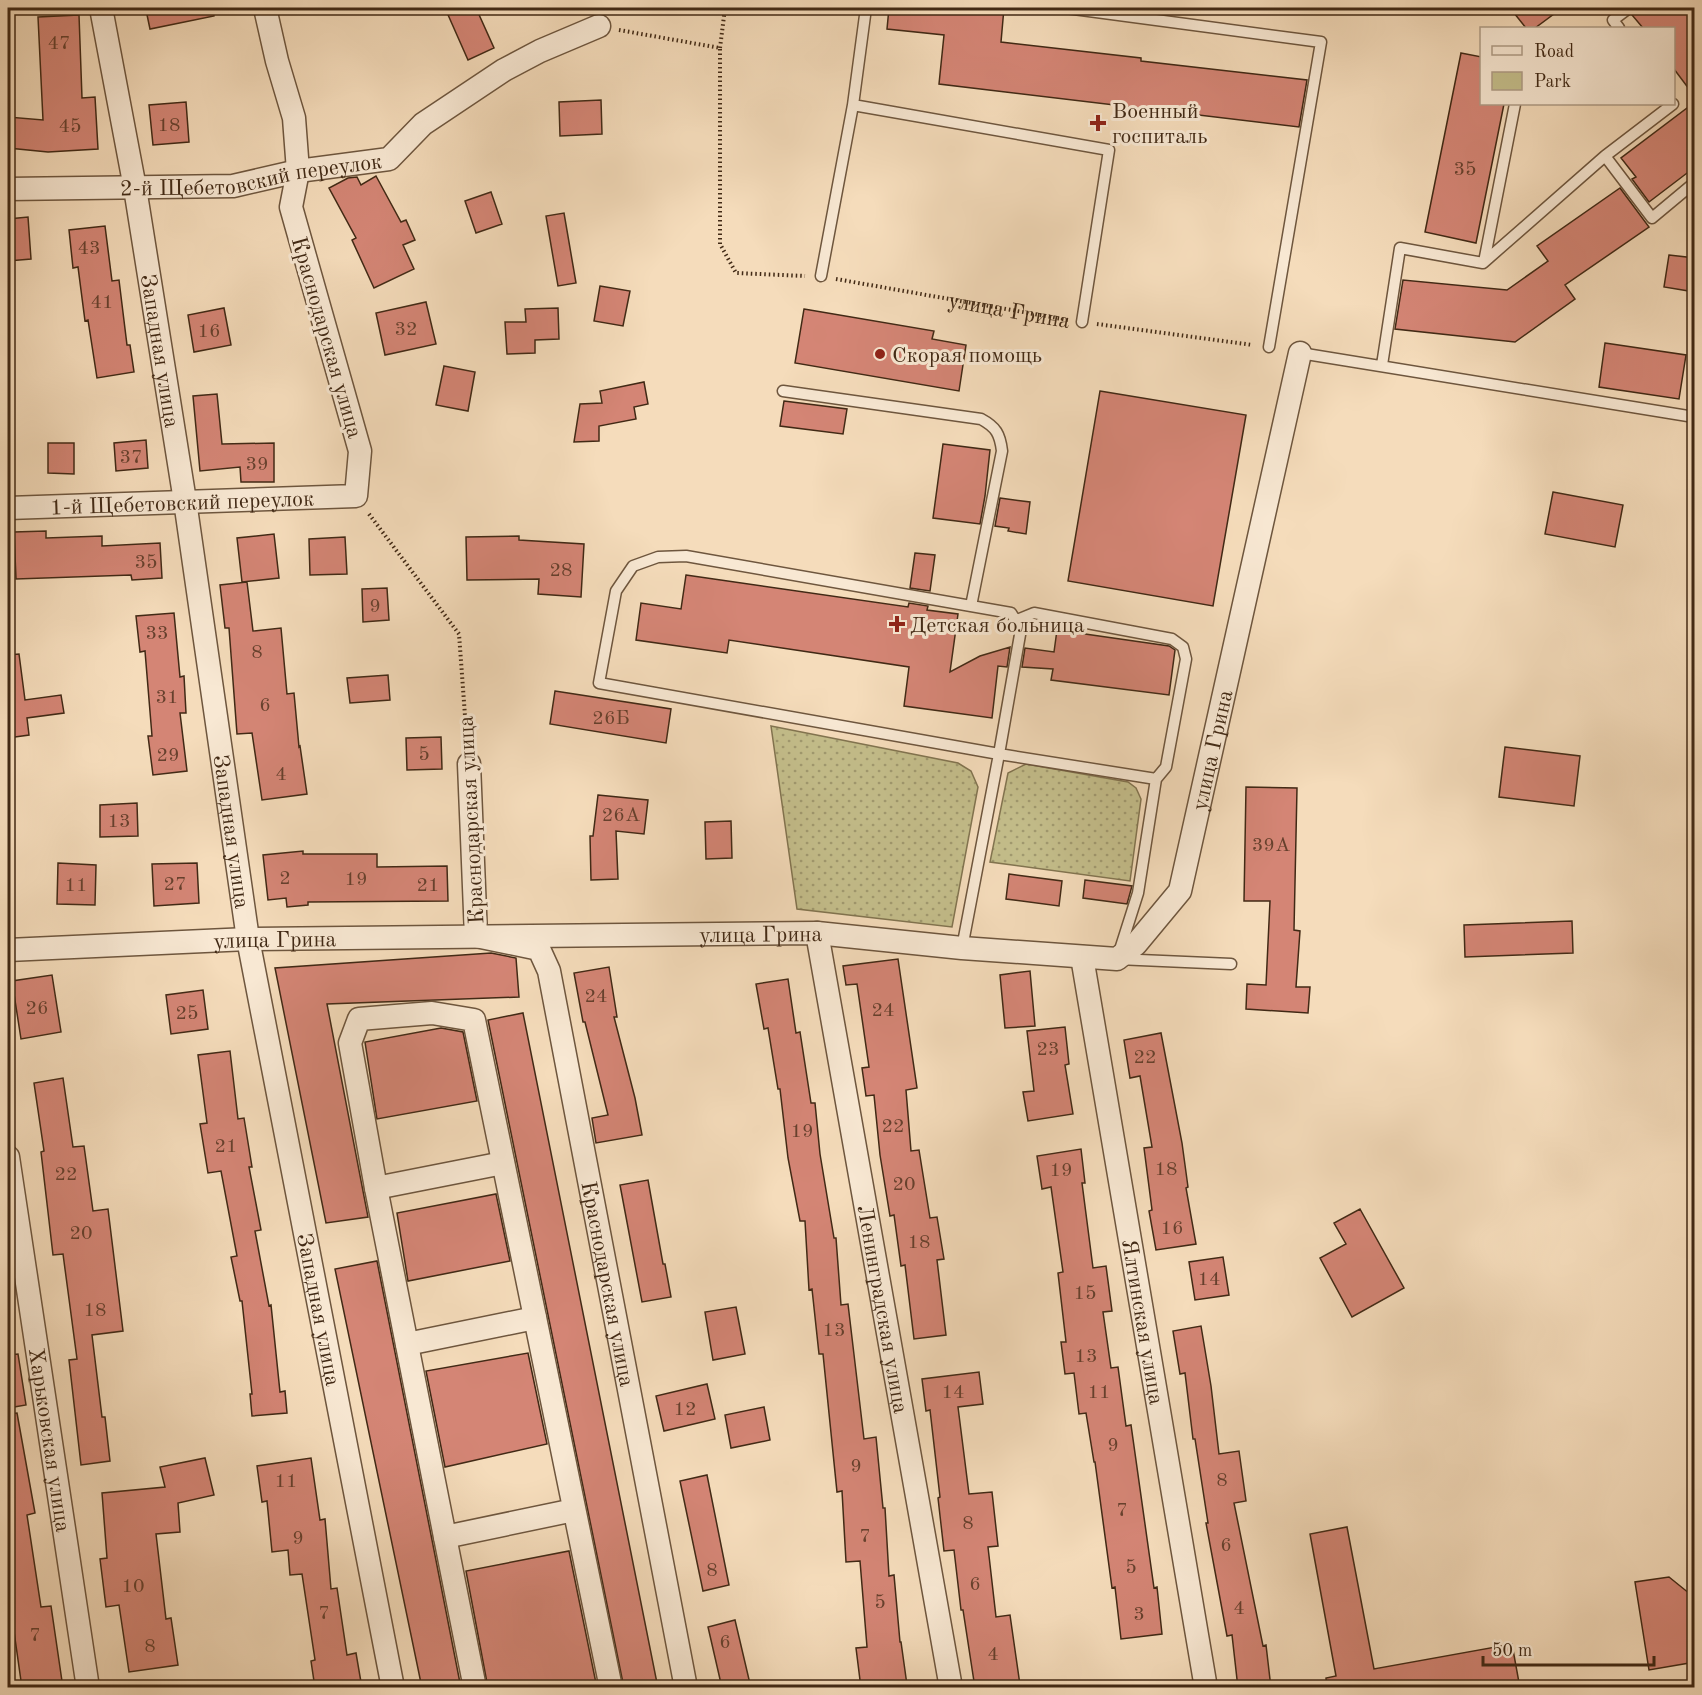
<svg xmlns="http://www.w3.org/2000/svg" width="1702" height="1695" viewBox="0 0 1702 1695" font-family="'Old Standard TT',serif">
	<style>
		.green { fill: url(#green-dots); stroke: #827450; stroke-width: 1.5 }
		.building { fill: #d48575; stroke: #412915; stroke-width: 1.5 }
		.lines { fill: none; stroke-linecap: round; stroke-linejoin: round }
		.lane-casing { stroke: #6e563e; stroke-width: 13 }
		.street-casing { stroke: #6e563e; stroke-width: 25 }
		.path { stroke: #412915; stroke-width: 4; stroke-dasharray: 1.5 3; stroke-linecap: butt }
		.lane { stroke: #f8e8d3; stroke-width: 10 }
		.street { stroke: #f8e8d3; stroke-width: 22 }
		.poi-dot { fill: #8f2418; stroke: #f8e8d3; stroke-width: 2 }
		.labels { text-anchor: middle; stroke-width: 6; stroke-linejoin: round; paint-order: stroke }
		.number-label { font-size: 20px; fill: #66402d }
		.poi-label { font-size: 22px; fill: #412915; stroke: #f8e8d3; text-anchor: start }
		.street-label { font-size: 22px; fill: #412915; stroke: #f8e8d3 }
	</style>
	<defs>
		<pattern id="green-dots" width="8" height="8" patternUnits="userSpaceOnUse" patternTransform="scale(1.5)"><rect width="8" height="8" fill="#c4be8b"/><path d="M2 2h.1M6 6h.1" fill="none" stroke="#a19a70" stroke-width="1.8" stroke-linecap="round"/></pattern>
	</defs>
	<rect width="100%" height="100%" fill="#f5dcbb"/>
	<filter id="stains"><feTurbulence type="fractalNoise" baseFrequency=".00333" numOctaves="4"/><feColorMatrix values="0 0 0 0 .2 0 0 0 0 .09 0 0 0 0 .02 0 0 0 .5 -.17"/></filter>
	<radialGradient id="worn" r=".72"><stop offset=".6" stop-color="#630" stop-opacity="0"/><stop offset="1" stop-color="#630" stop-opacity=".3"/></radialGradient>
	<path class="green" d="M771 726 958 763 971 771 978 787 952 927 797 909Z
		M1026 764 1128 782 1136 788 1141 799 1130 881 990 862 1008 773Z"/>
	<path class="building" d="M159 8H213L214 16 150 29 146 10Z
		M445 8H476L494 48 468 60Z
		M889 8H1004L1001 42 1141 58V61L1307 80 1299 127 939 84 944 35 887 29Z
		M1510 8H1562L1535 28H1526Z
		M1636 8H1695V97L1674 69V28H1643L1632 15Z
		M79 15 82 98 95 97 98 149 48 152 8 148V117L43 120 38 17Z
		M1461 53 1482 57V104H1504L1476 243 1425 232Z
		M601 100 602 134 560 136 559 102Z
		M186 102 189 142 153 145 149 105Z
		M1695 102V167L1649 202 1632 179 1636 177 1621 158Z
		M376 176 401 222 406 220 415 240 403 245 414 269 374 288 352 240 356 238 329 188 348 178 357 177 361 185Z
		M1620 188 1649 227 1565 285 1575 299 1515 342 1395 329 1403 280 1507 290 1548 261 1537 246Z
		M491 192 502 224 476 233 465 201Z
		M564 213 576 283 558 286 546 216Z
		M28 217 31 259 8 261V219Z
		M105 226 112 281 119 280 127 345H130L134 372 97 378 88 320 85 321 78 267 73 268 69 230Z
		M1669 255 1695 258V292L1664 287Z
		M600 286 630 291 623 326 594 321Z
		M426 302 436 344 385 355 376 313Z
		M224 308 231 345 194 352 188 315Z
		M558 308 559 339 535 340V353L507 354 505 322H526L525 309Z
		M804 309 934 331 932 339 966 345 959 391 795 363Z
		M1605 343 1686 355 1679 399 1599 387Z
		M444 366 475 372 468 411 436 405Z
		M644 382 648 404 634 407 636 419 599 426V441L574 442 580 404 602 403 600 391Z
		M1100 391 1246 415 1213 606 1068 581Z
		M217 394 222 444 274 443V482H241L240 467 200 471 193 396Z
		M784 401 847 409 843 434 780 426Z
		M146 440 148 468 116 471 114 443Z
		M48 443H74V474L48 473Z
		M943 444 990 450 985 496 980 524 933 518Z
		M1553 492 1623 505 1615 547 1545 534Z
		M1000 498 1030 502 1026 534 1008 531 1009 528 995 526Z
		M46 531V538L102 536V546L160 543 162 578 132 580 131 575 16 579 14 532Z
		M274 534 279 578 242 582 237 538Z
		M519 536V540L584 544 581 597 538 594 539 579 467 580 466 537Z
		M345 537 347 574 310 575 309 539Z
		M915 553 935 555 930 591 910 588Z
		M686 575 908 607 909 603 928 606 927 610 958 614 950 672 980 656 1010 647 1007 667 998 666 992 718 904 706 909 667 729 640 727 653 636 640 641 603 681 609Z
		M247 582 253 631 281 628 287 694 294 693 299 747 300 746 307 794 262 800 252 733 237 734 229 628H225L220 585Z
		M387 588 389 620 363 622 362 589Z
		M174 613 180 677 184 676 186 713H180L187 771 153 775 148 736H152L145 651 140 652 136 616Z
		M1057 630 1169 646 1175 650 1169 695 1051 680 1053 669 1022 667 1025 648 1054 652Z
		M19 654 25 700 61 695 64 713 27 718 29 735 8 738V655Z
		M388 675 390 700 350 703 347 678Z
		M555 691 671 709 666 743 550 724Z
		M441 737 442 769 407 770 406 738Z
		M1505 747 1580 756 1574 806 1499 797Z
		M1246 787 1297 788 1294 930 1300 931 1296 987H1310L1308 1013 1246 1009 1247 984 1266 985 1270 901H1244Z
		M598 795 648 800 644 834 616 831 618 879 591 880 590 836H593Z
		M137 803 138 836 100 837V805Z
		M731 821 732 858 706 859 705 822Z
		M303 851V854H377V867L447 866 448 901 308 902V905L287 907 286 898 268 900 263 855Z
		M58 863 96 865 95 905 57 904Z
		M197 863 199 903 154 906 152 864Z
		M1009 874 1062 881 1059 906 1006 899Z
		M1085 880 1132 886 1127 904 1083 898Z
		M1572 921 1573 953 1465 957 1464 925Z
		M491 953 516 958 519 997 327 1004 368 1217 326 1223 275 968Z
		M898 959 917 1088 906 1090 911 1151 919 1150 930 1218 937 1217 944 1259 937 1260 946 1335 914 1339 905 1265 901 1266 894 1215 890 1216 880 1155 874 1095 866 1096 862 1068 869 1067 857 984 846 985 843 966Z
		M609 967 617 1017H614L635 1098 642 1135 596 1143 592 1118 608 1115 585 1022H583L574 973Z
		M1030 971 1035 1026 1005 1028 1000 975Z
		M52 975 61 1032 21 1039 12 981Z
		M788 979 796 1033 800 1032 811 1103H815L820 1154 834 1238H836L841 1305 848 1304 864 1439 876 1437 883 1508H885L889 1576 894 1575 900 1642H901L907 1685 861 1688 856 1648 867 1647 860 1561 846 1562 842 1491 837 1492 823 1354H819L812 1289 809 1290 805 1221H800L788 1158 780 1089H778L768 1028 764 1029 756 984Z
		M203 990 208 1029 171 1034 166 995Z
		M523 1013 658 1688H624L488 1020Z
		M1065 1027 1069 1064 1065 1065 1073 1114 1028 1121 1023 1092 1034 1091 1027 1031Z
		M441 1028 463 1032 477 1101 377 1119 365 1042Z
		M1161 1033 1182 1143 1188 1187 1186 1188 1196 1244 1156 1250 1149 1211 1152 1210 1144 1148 1152 1147 1140 1076 1130 1078 1124 1040Z
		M230 1051 238 1119 244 1118 252 1167H249L261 1230 255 1231 269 1306 271 1305 280 1392 285 1391 287 1413 252 1416 250 1394H252L242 1301H240L231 1257 237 1256 221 1171 208 1173 200 1124 207 1123 198 1055Z
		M63 1078 73 1147 84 1146 93 1211 108 1209 123 1331 92 1335 102 1417H105L110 1461 81 1465 69 1360 77 1359 63 1254 53 1255 41 1152 44 1151 34 1083Z
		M1081 1149 1085 1183H1082L1093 1268 1106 1266 1112 1311 1103 1312 1111 1368 1118 1367 1126 1426 1131 1425 1154 1588 1157 1587 1162 1634 1121 1639 1115 1587 1112 1588 1095 1462H1094L1086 1413 1079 1414 1074 1373 1065 1374 1061 1342H1066L1058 1273 1063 1272 1051 1187 1042 1189 1037 1156Z
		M648 1180 663 1264H665L671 1297 642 1302 620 1185Z
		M496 1194 510 1261 408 1281 397 1213Z
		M1360 1209 1404 1288 1352 1317 1320 1258 1346 1244 1334 1223Z
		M1223 1257 1229 1295 1195 1300 1189 1262Z
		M377 1261 432 1540 461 1688H422L335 1269Z
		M736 1307 745 1354 713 1360 705 1312Z
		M1201 1326 1211 1386 1219 1454 1239 1451 1246 1501 1234 1503 1263 1646 1266 1645 1271 1688H1238L1232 1635 1227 1636 1206 1523H1208L1195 1439H1193L1185 1373 1180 1374 1173 1331Z
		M528 1353 547 1444 445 1467 426 1371Z
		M18 1354 26 1405 8 1408V1355Z
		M979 1372 983 1404 958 1407 969 1494 992 1492 998 1546 988 1547 996 1617 1010 1615 1020 1685 1007 1688H975L963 1610H961L954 1550 944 1551 938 1498 940 1497 930 1410 926 1411 922 1379Z
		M707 1384 715 1419 664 1431 656 1396Z
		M764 1407 770 1440 731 1448 725 1415Z
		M17 1413 35 1513 27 1515 41 1607 51 1606 63 1688H22L8 1589V1414Z
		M205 1458 214 1495 178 1503 180 1532 156 1534 166 1619 171 1618 178 1665 129 1672 119 1605 106 1607 100 1559 107 1558 102 1493 165 1487 160 1467Z
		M311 1458 320 1520 325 1519 331 1589 337 1588 347 1655 356 1653 362 1688H315L311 1661 315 1660 302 1574 290 1575 288 1550 272 1552 267 1501 262 1502 257 1466Z
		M707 1475 729 1585 703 1591 680 1481Z
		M1347 1527 1374 1669 1512 1644 1520 1688H1327L1326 1678 1336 1676 1310 1534Z
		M569 1551 597 1688H488L466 1571Z
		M1669 1577 1695 1598V1662L1649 1670 1635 1582Z
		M735 1620 751 1688H722L708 1627Z"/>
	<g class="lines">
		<g class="lane-casing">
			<path id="lane" d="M1066 8 1321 42 1269 347
				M1619 28 1613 20 1629 8
				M853 105 1109 150 1082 322
				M1605 156 1652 218 1694 183
				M1484 262 1515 104
				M821 276 853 105 866 8
				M1300 353 1694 417
				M1382 365 1400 248 1483 263 1605 156 1673 104
				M783 391 981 419C996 427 1000 434 1002 451L971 606 1011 613 1021 629 999 754 962 948
				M971 606 686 556 658 557 633 566 616 591 599 683 999 754 1156 779
				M1017 620 1034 613 1172 639 1183 647 1186 659 1166 767 1156 779 1138 893 1117 959 1231 964"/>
		</g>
		<g class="street-casing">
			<g id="street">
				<path id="s2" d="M101 8 135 188 185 501 248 939 393 1688"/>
				<path id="s3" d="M8 189 233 186 298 171 389 159 423 124 504 70 540 51 599 26"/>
				<path id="s4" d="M8 508 356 496 360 451 291 207 298 171 294 118 277 61 265 8"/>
				<path id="s5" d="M469 764 476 936 539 949 549 971 686 1688"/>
				<path id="s6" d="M817 933 951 1688"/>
				<path id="s7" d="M8 950 248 939 817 933 962 948 1117 959 1136 944 1180 891 1300 353"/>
				<path id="s8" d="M1082 957 1206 1688"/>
				<path id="s9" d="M8 1157 88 1688"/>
				<path d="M376 1188 503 1163"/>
				<path d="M407 1344 535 1318"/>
				<path d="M574 1510 445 1537 376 1188 350 1043 359 1019 432 1013 474 1020 611 1688"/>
				<path d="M445 1537 475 1688"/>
			</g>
		</g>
		<g class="path">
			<path d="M619 30 720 48V244L736 273 805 276"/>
			<path d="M720 48 725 8"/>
			<path id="s1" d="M836 279 1068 320"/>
			<path d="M1097 324 1253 345"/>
			<path d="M369 514 459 634 467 743"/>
		</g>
		<use href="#lane" class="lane"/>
		<use href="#street" class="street"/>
	</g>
	<g class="poi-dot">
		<path d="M1095 114h6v6h6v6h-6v6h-6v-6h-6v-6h6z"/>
		<circle cx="880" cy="354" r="6"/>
		<path d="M894 615h6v6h6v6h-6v6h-6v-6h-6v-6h6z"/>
	</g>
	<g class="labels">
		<g class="number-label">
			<text x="59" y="49">47</text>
			<text x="169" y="131">18</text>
			<text x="70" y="132">45</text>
			<text x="1465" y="175">35</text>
			<text x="89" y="254">43</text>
			<text x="102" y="308">41</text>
			<text x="406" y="335">32</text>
			<text x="209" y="337">16</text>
			<text x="131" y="463">37</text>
			<text x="257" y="470">39</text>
			<text x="146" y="568">35</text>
			<text x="561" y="576">28</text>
			<text x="375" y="612">9</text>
			<text x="157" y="639">33</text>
			<text x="257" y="658">8</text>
			<text x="167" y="703">31</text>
			<text x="265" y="711">6</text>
			<text x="611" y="724">26Б</text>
			<text x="424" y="760">5</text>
			<text x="168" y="761">29</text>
			<text x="281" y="780">4</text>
			<text x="621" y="821">26А</text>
			<text x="119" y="827">13</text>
			<text x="1271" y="851">39А</text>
			<text x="285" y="884">2</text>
			<text x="356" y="885">19</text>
			<text x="175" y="890">27</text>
			<text x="76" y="891">11</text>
			<text x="428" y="891">21</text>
			<text x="596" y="1002">24</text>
			<text x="37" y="1014">26</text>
			<text x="883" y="1016">24</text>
			<text x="187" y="1019">25</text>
			<text x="1048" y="1055">23</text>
			<text x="1145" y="1063">22</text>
			<text x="893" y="1132">22</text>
			<text x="802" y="1137">19</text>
			<text x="226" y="1152">21</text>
			<text x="1166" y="1175">18</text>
			<text x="1061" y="1176">19</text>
			<text x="66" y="1180">22</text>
			<text x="904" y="1190">20</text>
			<text x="1172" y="1234">16</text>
			<text x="81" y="1239">20</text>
			<text x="919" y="1248">18</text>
			<text x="1209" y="1285">14</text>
			<text x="1085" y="1299">15</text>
			<text x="95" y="1316">18</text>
			<text x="834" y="1336">13</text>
			<text x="1086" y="1362">13</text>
			<text x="953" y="1398">14</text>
			<text x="1099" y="1398">11</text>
			<text x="685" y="1415">12</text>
			<text x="1113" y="1451">9</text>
			<text x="856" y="1472">9</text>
			<text x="1222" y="1486">8</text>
			<text x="286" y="1487">11</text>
			<text x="1122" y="1516">7</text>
			<text x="968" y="1529">8</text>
			<text x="865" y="1542">7</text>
			<text x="298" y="1544">9</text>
			<text x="1226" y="1551">6</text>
			<text x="1131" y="1573">5</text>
			<text x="712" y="1576">8</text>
			<text x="975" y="1590">6</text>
			<text x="133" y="1592">10</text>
			<text x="880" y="1608">5</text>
			<text x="1239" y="1614">4</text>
			<text x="324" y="1619">7</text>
			<text x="1139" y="1620">3</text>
			<text x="35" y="1641">7</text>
			<text x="725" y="1648">6</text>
			<text x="150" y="1652">8</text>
			<text x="993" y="1660">4</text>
		</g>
		<g class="poi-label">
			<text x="1112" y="118">Военный<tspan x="1112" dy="25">госпиталь</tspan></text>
			<text x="892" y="362">Скорая помощь</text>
			<text x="910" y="632">Детская больница</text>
		</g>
		<g class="street-label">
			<text dy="8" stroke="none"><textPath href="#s3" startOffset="244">2-й Щебетовский переулок</textPath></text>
			<text dy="8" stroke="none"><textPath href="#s1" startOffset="176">улица Грина</textPath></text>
			<text transform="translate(328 337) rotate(74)" y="8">Краснодарская улица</text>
			<text dy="8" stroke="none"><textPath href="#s2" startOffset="348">Западная улица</textPath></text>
			<text dy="8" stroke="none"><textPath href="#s4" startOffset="174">1-й Щебетовский переулок</textPath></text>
			<text dy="8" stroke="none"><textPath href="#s7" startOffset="1348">улица Грина</textPath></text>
			<text transform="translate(470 820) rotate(-93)" y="8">Краснодарская улица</text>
			<text dy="8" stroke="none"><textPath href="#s2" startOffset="834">Западная улица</textPath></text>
			<text dy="8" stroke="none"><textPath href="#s7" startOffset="753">улица Грина</textPath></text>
			<text dy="8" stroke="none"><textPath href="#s7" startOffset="267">улица Грина</textPath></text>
			<text dy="8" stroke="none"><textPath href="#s5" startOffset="579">Краснодарская улица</textPath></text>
			<text dy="8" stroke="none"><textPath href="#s2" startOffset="1320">Западная улица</textPath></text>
			<text dy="8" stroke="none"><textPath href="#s6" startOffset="382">Ленинградская улица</textPath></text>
			<text dy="8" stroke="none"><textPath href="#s8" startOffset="370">Ялтинская улица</textPath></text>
			<text dy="8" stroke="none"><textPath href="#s9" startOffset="286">Харьковская улица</textPath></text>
		</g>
	</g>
	<rect width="1702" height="1695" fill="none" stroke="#f5dcbb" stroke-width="30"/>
	<rect x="9" y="9" width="1684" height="1677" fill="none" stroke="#412915" stroke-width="3"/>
	<rect x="15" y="15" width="1672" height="1665" fill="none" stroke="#412915" stroke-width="1.5"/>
	<rect x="1480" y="27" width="195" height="78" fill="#f8e8d3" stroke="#af9c87" stroke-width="1.5"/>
	<rect x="1492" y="46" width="30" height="9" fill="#f8e8d3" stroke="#af9c87" stroke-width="1.5"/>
	<text x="1534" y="57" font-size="18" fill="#412915">Road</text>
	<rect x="1492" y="72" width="30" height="18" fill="#c4be8b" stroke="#af9c87" stroke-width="1.5"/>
	<text x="1534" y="87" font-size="18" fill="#412915">Park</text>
	<path d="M1483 1656v9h171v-9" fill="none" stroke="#412915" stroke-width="3"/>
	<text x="1492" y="1656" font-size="18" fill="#412915" stroke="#f8e8d3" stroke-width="4.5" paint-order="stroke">50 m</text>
	<rect width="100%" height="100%" filter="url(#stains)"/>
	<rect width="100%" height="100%" fill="url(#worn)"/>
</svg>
